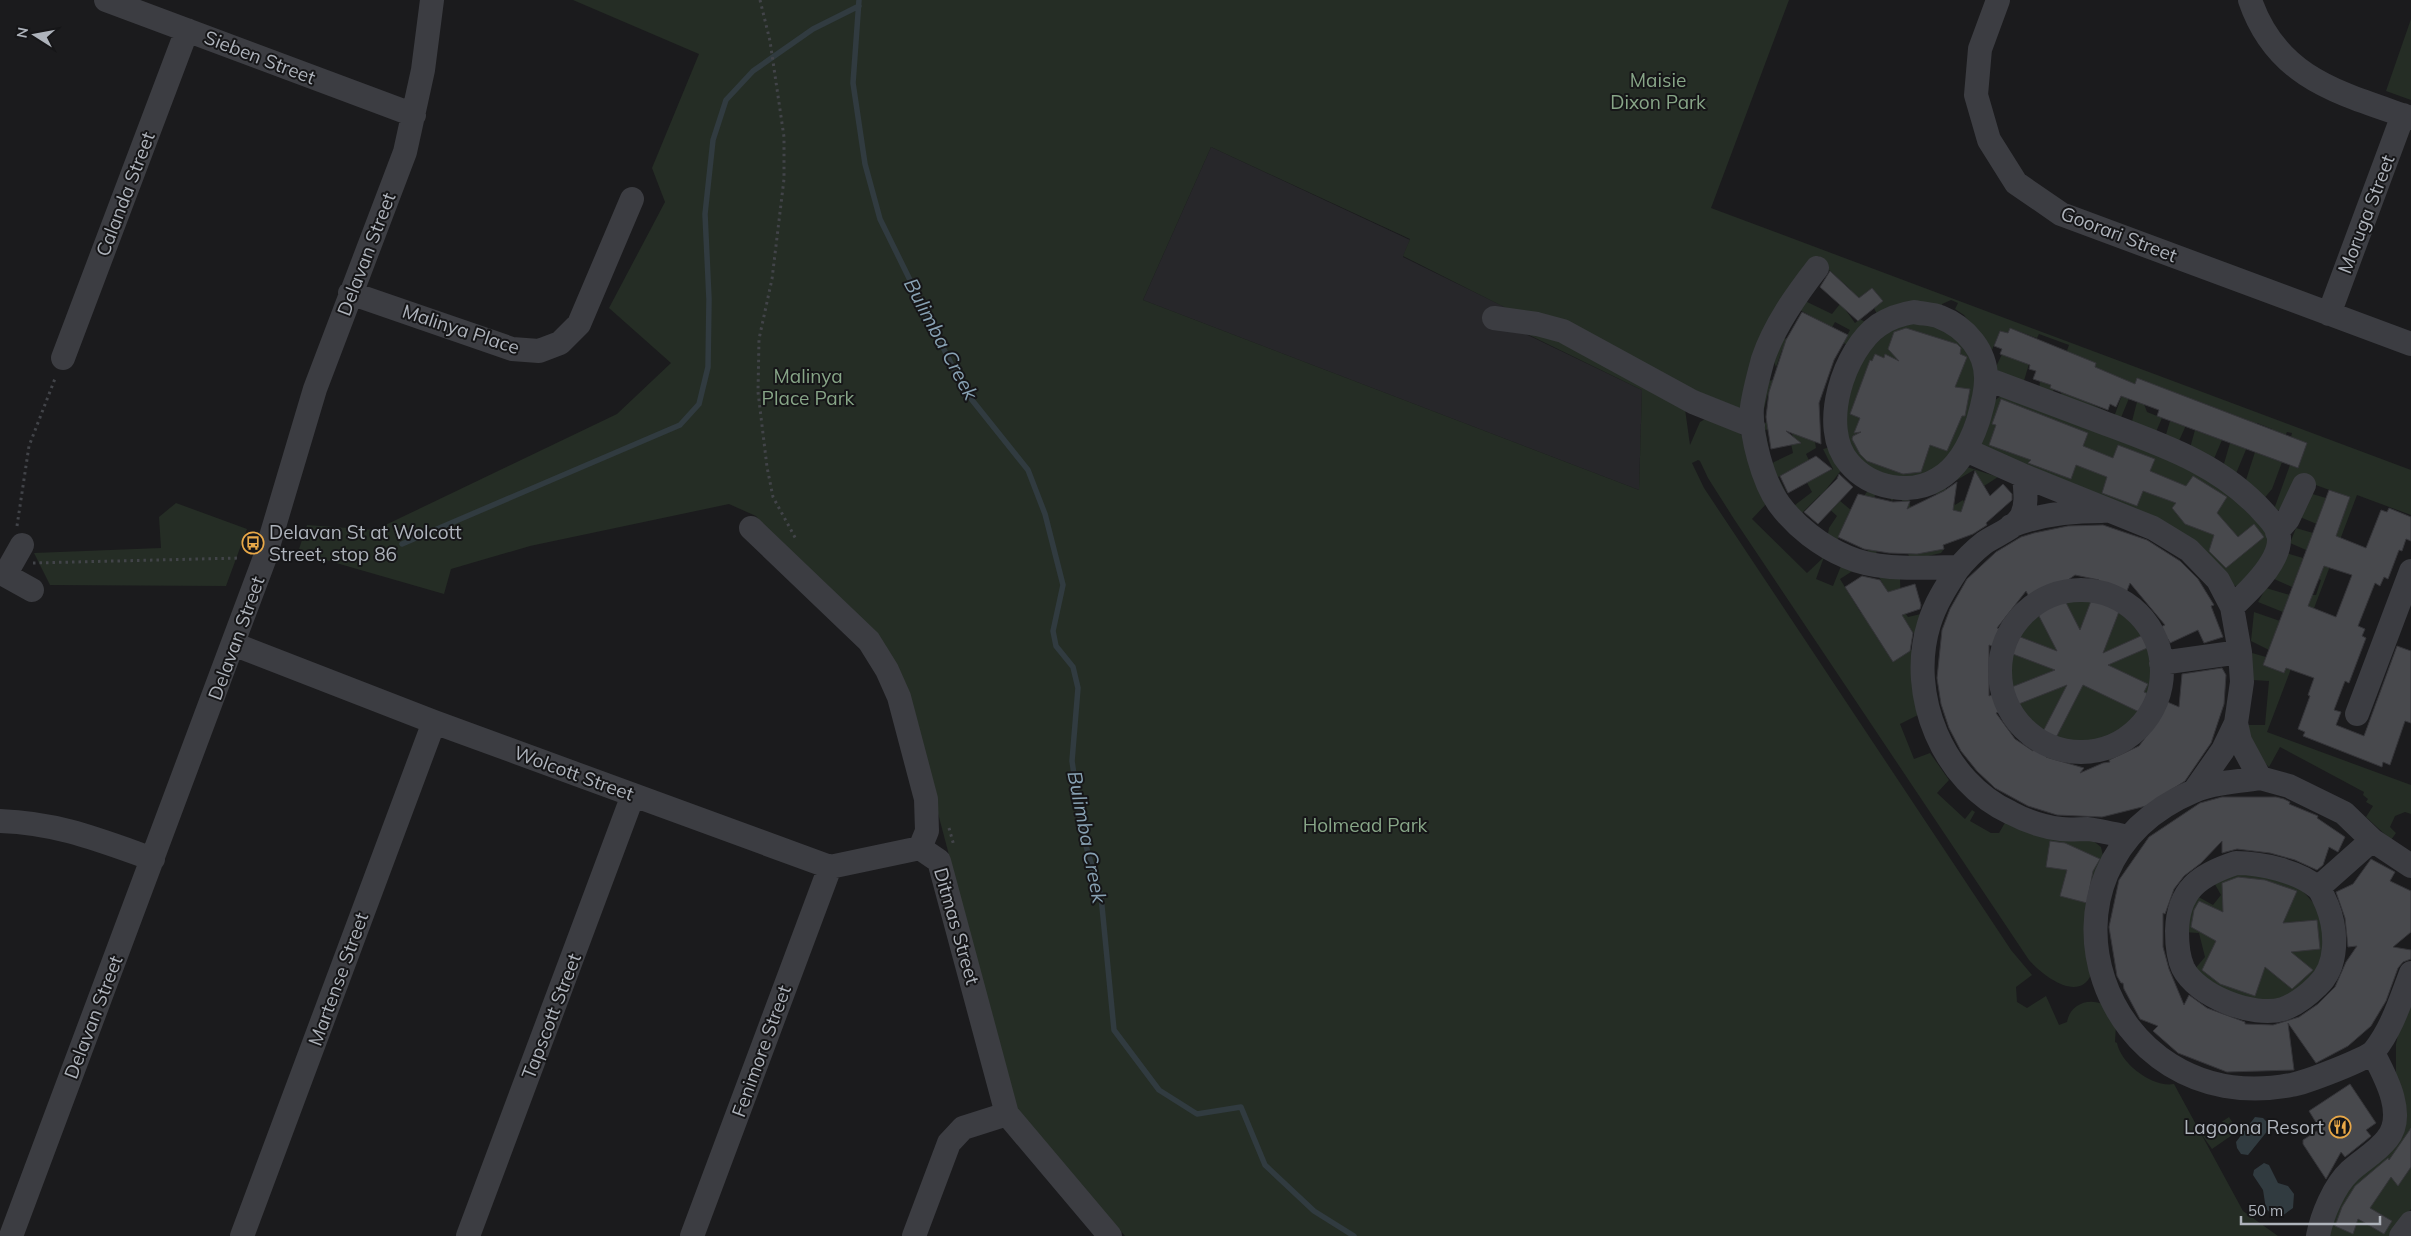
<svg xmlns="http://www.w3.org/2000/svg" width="2411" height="1236" viewBox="0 0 2411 1236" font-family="Mulish,sans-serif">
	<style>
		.built { fill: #27272a }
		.green { fill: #252d25; fill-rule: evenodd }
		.water { fill: #313b40 }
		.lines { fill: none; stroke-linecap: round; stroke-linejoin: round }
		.stream { stroke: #313b40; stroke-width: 5.5 }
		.building { fill: #48494d; stroke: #353539; fill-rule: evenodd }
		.path { stroke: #424449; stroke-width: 3; stroke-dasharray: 2.5 4; stroke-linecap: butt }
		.minor { stroke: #3c3d42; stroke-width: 24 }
		.labels { text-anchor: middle; stroke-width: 4; stroke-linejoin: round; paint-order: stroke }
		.street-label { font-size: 19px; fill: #aeb3bb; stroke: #161618 }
		.park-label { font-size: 19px; fill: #87a587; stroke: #161618 }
		.poi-label { font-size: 19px; fill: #aeb3bb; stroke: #161618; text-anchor: start }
		.water-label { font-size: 20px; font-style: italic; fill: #88a2b4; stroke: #161618 }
	</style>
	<rect width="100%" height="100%" fill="#1b1b1d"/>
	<path class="built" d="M1211 147 1410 240 1403 257 1525 317 1517 330 1642 390 1639 490 1143 300Z"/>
	<path class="green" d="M573 0H1789L1711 208 2411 470V515L2357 495 2267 732 2411 785V814L2405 812 2395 816 2390 827 2396 833 2391 840 2366 817 2373 806 2366 802 2368 799 2363 795 2364 792 2280 747 2269 767C2256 755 2251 742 2248 725H2265L2269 681 2252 680V653L2266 657 2263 665 2284 673 2303 620 2258 602 2266 588 2290 595H2316L2321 580 2315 578 2316 573 2321 574 2327 559 2290 543 2296 528 2313 533 2349 497 2299 479 2284 508 2273 512 2290 465 2298 468 2307 443 2291 437 2292 433 2287 432 2284 438 2270 434 2272 429 2257 423 2235 476 2223 467 2230 443 2247 420 2197 401 2178 443 2165 438 2170 421 2178 424 2187 398 2137 379 2120 420 2114 417 2127 381 2101 370 2087 402 2106 411 2105 415 2062 399 2061 392 2082 400 2096 363 2056 385 2051 395 2039 390 2040 381 2055 383 2069 345 2039 334 2037 338 2010 328 2008 333 2000 331 1992 350 1964 315 1955 309 1958 303 1951 300 1942 304 1943 308 1877 314 1874 308 1882 301 1872 288 1845 309 1855 323 1860 319 1865 322 1849 345 1843 343 1850 330 1835 322 1819 351 1825 360 1814 436 1816 448 1806 454 1817 477 1833 469 1823 449 1831 447 1843 468 1824 492 1831 497 1833 495 1852 511 1870 488 1875 495 1870 517 1897 523 1902 500 1894 498 1892 501 1888 495 1908 496 1916 529 1944 522 1936 493 1967 467 1998 477 1984 486 1974 470 1945 487 1955 505 1963 500 1967 507 1940 531 1944 549 1941 553 1911 560 1908 554 1881 528 1876 555H1868L1867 547 1848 518 1837 541 1827 539 1829 528 1837 516 1826 506 1829 503 1820 495 1802 513 1794 510 1795 505 1812 492 1804 477 1801 465 1778 477 1787 494 1770 467 1774 462 1793 453 1790 439 1793 438 1790 425 1765 430 1769 450 1761 427 1794 396 1769 390 1764 409 1762 405 1767 381 1774 380 1807 359 1782 350 1776 367 1774 362 1782 340 1823 323 1800 310 1803 300 1832 314 1851 290 1829 270 1827 272 1819 256 1815 257 1744 416 1685 409 1690 445 1700 422 1707 418 1734 427 1745 439 1768 502 1752 519 1807 573 1824 557 1816 579 1833 586 1841 566 1854 570 1840 579 1861 613 1889 595 1879 577 1900 578 1901 607 1908 617 1921 614 1917 634 1915 635 1900 613 1873 631 1893 662 1914 648 1920 714 1900 724 1914 759 1930 753 1949 780 1937 793 1965 819 1972 810 1975 812 1970 821 1991 833H1999L2006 821 2092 840 2101 847 2104 860 2091 975C2078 1003 2042 975 2029 960L1734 519 1708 478 1700 461 1698 460 1692 463 1704 488 2011 950 2032 975 2016 987 2017 1002 2027 1008 2046 996 2059 1025 2067 1022C2070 1004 2089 997 2104 1005L2116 1025 2115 1042 2117 1043C2121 1064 2153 1088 2174 1084L2243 1211 2278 1236H1125L1016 1109 906 692 769 534 756 516 729 504 530 546 451 569 444 594 298 552 307 525 375 530 617 414 671 363 609 308 665 202 652 168 699 54ZM1211 147 1410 239 1403 256 1524 317 1517 329 1642 390 1639 490 1143 300Z
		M2411 19V100L2386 91Z
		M1929 322 1959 339 1975 366V395L1956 447 1932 473 1898 479 1869 470 1850 449 1842 422 1860 359 1894 326Z
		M2002 354 2029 364 2023 384 1995 369Z
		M2001 396 2177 459 2222 487 2267 532 2269 550 2241 585 2236 586 2228 584 2220 572 1981 448V439L1995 400Z
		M2137 402 2144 404 2147 412 2162 418 2155 434 2131 425Z
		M2195 430 2222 440 2213 461 2190 448Z
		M2255 452 2282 462 2272 489 2262 501 2245 483Z
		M2309 493 2326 498 2319 525 2300 517Z
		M176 503 247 529 226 586 50 585 34 553 161 548 159 517Z
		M2286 553 2303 558 2300 566 2302 567 2292 587 2272 578Z
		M2009 671a73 73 0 1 1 146 0a73 73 0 1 1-146 0Z
		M2254 612 2280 621 2277 628 2279 629 2271 651 2251 641Z
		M2257 871 2301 889 2317 907 2327 933 2319 972 2283 1001 2230 997 2194 970 2205 957 2199 933 2182 932 2195 895 2213 905 2221 895 2212 879Z
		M2411 994V1209L2400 1221 2391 1236H2327L2332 1218 2352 1183 2376 1160 2396 1078V1044L2401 1021Z
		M2229 1117 2238 1131 2212 1149 2202 1135Z"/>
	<path class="water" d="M2255 1117 2263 1118 2270 1125 2269 1129 2248 1155 2241 1154 2237 1148 2236 1142Z
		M2264 1163 2269 1165 2278 1183 2288 1186 2294 1194 2293 1208 2282 1216 2273 1215 2266 1209 2263 1190 2253 1175 2254 1170Z"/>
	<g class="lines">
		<path class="stream" d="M859 0 853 83 865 164 880 219 964 390 1028 470 1045 514 1063 585 1053 631 1056 646 1073 667 1078 688 1072 761 1083 836 1101 896 1114 1030 1159 1090 1197 1114 1241 1107 1265 1165 1314 1211 1354 1236
			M402 544 680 425 699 404 708 367 709 299 705 214 713 140 726 100 753 71 813 29 859 6"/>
	</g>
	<path class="building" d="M1830 271 1859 298 1872 288 1883 301 1858 321 1820 287Z
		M1802 312 1848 335 1834 360 1819 403 1821 444 1786 431 1801 443 1771 449 1766 417 1769 392 1786 340Z
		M1906 328 1957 344 1961 348 1960 354 1967 357 1955 387 1970 389 1965 416H1962L1947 451 1930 445 1921 472 1903 474 1867 461 1860 454 1852 439 1853 436 1861 432 1854 433 1860 418 1850 414 1870 360 1872 361 1875 354 1884 358 1885 354 1899 361 1888 349 1894 332Z
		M2010 328 2096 363 2095 367 2135 384 2137 378 2307 443 2298 468 2157 416 2159 410 2121 396 2116 407 2110 404 2108 410 2050 388 2051 385 2033 379 2036 371 2029 369 2030 365 2000 354 2002 349 1994 346 2000 331 2008 333Z
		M2001 399 2088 433 2083 446 2113 458 2118 445 2155 459 2150 471 2186 486 2193 476 2227 497 2217 513 2238 537 2254 524 2264 537 2226 568 2209 551 2214 535 2185 524 2172 508 2176 503 2143 491 2137 506 2102 493 2107 477 2076 465 2071 479 2028 463 2031 460 1989 445 1996 425 1992 424Z
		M1816 456 1832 469 1788 493 1780 476Z
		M1975 471 1990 496 2003 484 2012 494V500L1986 523 1987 525 1973 534 1943 545 1944 549 1917 554 1889 553 1864 549 1838 537 1858 494 1893 502 1910 501 1907 509 1944 491 1957 482 1953 510 1961 512Z
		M1839 474 1853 487 1818 524 1804 512 1837 479Z
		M2329 490 2350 497 2336 536 2366 548 2381 510 2387 512 2389 508 2411 517V541L2406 539 2402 551 2399 550 2388 579 2384 577 2380 586 2375 583 2358 626 2365 629 2362 636 2366 638 2349 683 2345 681 2334 710 2341 712 2336 725 2364 736 2397 646 2411 651V723L2405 721 2390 765 2383 762 2382 767 2303 736 2305 732 2298 729 2310 696 2308 695 2314 678 2286 668 2284 673 2263 665ZM2324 566 2352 575 2336 617 2308 606Z
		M2103 525 2147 540 2180 561 2198 579 2214 605 2211 606 2223 637 2204 643 2198 630 2170 643 2168 639 2108 665 2148 684 2144 692 2179 707 2182 674 2222 668 2226 675 2224 704 2211 743 2185 781 2146 806 2102 817 2057 815 2028 806 1995 788 1977 771 1961 751 1949 728 1941 704 1937 678 1942 630 1950 609 1967 579 1996 552 2021 537 2034 533 2068 526ZM2075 575 2099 580 2080 630 2058 587ZM2130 583 2165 625 2103 653ZM2026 591 2057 651 1997 628ZM1989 645 2055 670 1989 696ZM2067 685 2033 751 2015 739 1996 713ZM2083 685 2158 721 2139 746 2109 760 2110 762 2103 763 2080 773 2084 768 2046 757Z
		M1862 576 1880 580 1888 592 1915 584 1921 605 1920 609 1902 615 1913 633 1910 651 1893 662 1845 587Z
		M2222 797H2276L2284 799 2290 802 2289 804 2318 816 2317 818 2345 837 2338 852 2329 847 2323 865 2317 870 2295 860 2270 853 2237 849 2222 853V841L2201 863 2184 876 2174 889 2165 914 2163 913V947L2169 969 2184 1005 2189 995 2207 1008 2245 1022V1024L2273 1025 2299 1017 2318 1004 2335 987 2346 962 2357 946 2348 947 2345 918 2336 892 2353 884 2371 859 2395 872 2390 881 2411 891V932L2393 947 2411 950V959L2403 962 2398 968 2386 1001 2371 1026 2348 1046 2316 1063 2288 1023 2294 1070 2227 1072 2178 1053 2153 1031 2158 1026 2140 1019 2124 989 2123 983H2121L2117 976 2109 927 2119 880 2149 837 2200 803Z
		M2050 841 2065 843 2100 859 2093 871 2087 903 2060 896 2067 870 2046 867Z
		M2238 877 2265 880 2297 891 2283 923 2317 920 2320 949 2291 952 2313 970 2292 989 2265 967 2255 996 2220 984 2202 970 2216 941 2191 927 2194 910 2199 901 2223 912 2222 883Z
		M2350 1084 2376 1123 2366 1130 2371 1136 2365 1141 2345 1157 2341 1152 2326 1179 2303 1144V1140L2320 1129 2309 1111Z
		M2411 1128V1167L2398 1186 2391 1177 2370 1208 2392 1221 2384 1234 2358 1219 2353 1234 2335 1226 2342 1207 2355 1186 2388 1158 2389 1160Z"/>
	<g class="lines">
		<path class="path" d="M760 0 770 41 784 137V179L772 279 759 339 758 392 767 467 773 497 797 541
			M17 526 29 446 56 376
			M33 563 240 558
			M949 828 954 846"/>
		<path class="minor" d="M106 0 414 115
			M1998 0 1980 49 1976 95 1989 140 2016 183 2061 214 2411 344
			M2250 0C2277 79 2340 93 2411 118
			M1817 268C1796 295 1774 326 1763 359 1759 374 1754 392 1752 407 1750 434 1763 482 1779 504 1796 527 1821 546 1847 557 1881 572 1922 567 1959 567
			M350 293 512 349 539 351 560 343 579 324 632 199
			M1914 312C1923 314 1933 314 1940 317 1966 327 1987 352 1986 380 1986 394 1982 407 1978 421 1971 442 1959 467 1938 479 1910 496 1870 488 1849 463 1818 428 1844 349 1879 325 1891 317 1901 314 1914 312Z
			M2329 314 2403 115
			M1494 318 1537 324 1563 331 1693 402 1753 426
			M63 358 187 30
			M1987 379C2026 394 2065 408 2104 423 2163 445 2222 465 2265 514 2271 521 2280 529 2279 540 2279 563 2248 592 2232 607
			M1966 450 2024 476 2153 528 2189 550 2218 580 2232 607 2240 652 2242 682 2236 723 2240 741 2260 778 2289 786 2344 813 2372 840 2411 866
			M2024 476C2025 489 2028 505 2021 517 2014 529 1995 535 1984 543 1975 550 1964 561 1957 570 1946 587 1935 604 1929 624 1907 695 1943 782 2011 813 2026 821 2044 827 2061 829 2070 830 2079 829 2088 829 2101 831 2115 834 2129 837
			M2011 526C2040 514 2070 511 2102 511
			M751 528 869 641 887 670 899 697 926 799 927 831 920 848 939 861 1007 1114 1110 1236
			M2277 532 2288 519 2304 485
			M22 545 5 575 32 590
			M2000 671a81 81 0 1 1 162 0a81 81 0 1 1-162 0Z
			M233 644 434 722 830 867 920 848
			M2161 663 2240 652
			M2357 714 2411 571
			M2260 778C2238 782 2214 782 2194 791 2014 867 2101 1121 2291 1085 2304 1083 2368 1059 2374 1051 2392 1029 2401 999 2411 973
			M2195 790 2223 750 2236 723
			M0 821C58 823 99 840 153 859
			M2236 863C2261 863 2298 871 2318 888 2322 892 2324 899 2327 905 2337 930 2339 966 2317 986 2307 996 2297 1004 2283 1009 2253 1018 2197 996 2183 968 2178 957 2177 943 2177 931 2178 890 2199 875 2236 863Z
			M2318 888 2372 840
			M11 1236 264 560 315 389 405 152 423 70 432 0
			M242 1236 434 722
			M468 1236 633 795
			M692 1236 830 867
			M914 1236 949 1143 963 1128 1007 1114
			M2318 1236C2322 1215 2334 1186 2350 1171 2362 1160 2377 1152 2387 1139 2407 1115 2385 1076 2373 1053
			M2401 1236 2411 1223"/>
	</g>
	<defs>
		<g id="bus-ring" transform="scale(1.125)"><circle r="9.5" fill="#161618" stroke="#e8a848" stroke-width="1.5"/><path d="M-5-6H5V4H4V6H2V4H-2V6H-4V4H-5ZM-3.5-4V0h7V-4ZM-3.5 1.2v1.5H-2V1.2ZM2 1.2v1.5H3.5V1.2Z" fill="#e8a848"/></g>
		<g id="restaurant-ring" transform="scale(1.125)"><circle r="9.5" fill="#161618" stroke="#e8a848" stroke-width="1.5"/><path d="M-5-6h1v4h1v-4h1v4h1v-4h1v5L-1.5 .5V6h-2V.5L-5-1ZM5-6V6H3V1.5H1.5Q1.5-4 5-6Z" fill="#e8a848"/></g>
	</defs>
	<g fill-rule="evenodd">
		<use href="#bus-ring" x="253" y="543"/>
		<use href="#restaurant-ring" x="2340" y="1127"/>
	</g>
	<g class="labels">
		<g class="street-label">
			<text transform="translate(260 57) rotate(21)" y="7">Sieben Street</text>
			<text transform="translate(125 194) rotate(-69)" y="7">Calanda Street</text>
			<text transform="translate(2366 214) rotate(-69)" y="7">Moruga Street</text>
			<text transform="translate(2119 234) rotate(21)" y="7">Goorari Street</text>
			<text transform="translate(366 254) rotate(-69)" y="7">Delavan Street</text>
			<text transform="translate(461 329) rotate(18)" y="7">Malinya Place</text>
			<text transform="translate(236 638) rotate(-70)" y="7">Delavan Street</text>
			<text transform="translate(574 773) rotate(20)" y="7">Wolcott Street</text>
			<text transform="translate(957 926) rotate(74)" y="7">Ditmas Street</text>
			<text transform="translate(338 979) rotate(-70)" y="7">Martense Street</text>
			<text transform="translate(551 1016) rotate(-69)" y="7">Tapscott Street</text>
			<text transform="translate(93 1017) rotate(-69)" y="7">Delavan Street</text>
			<text transform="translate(761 1051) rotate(-70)" y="7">Fenimore Street</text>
		</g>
		<g class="park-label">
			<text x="1658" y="87">Maisie<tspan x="1658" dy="22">Dixon Park</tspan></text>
			<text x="808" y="383">Malinya<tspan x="808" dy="22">Place Park</tspan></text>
			<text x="1365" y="832">Holmead Park</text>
		</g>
		<g class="poi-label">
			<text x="269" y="539">Delavan St at Wolcott<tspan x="269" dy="22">Street, stop 86</tspan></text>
			<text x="2324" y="1134" text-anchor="end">Lagoona Resort</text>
		</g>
		<g class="water-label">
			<text transform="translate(941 339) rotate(62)" y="7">Bulimba Creek</text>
			<text transform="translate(1087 837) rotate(79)" y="7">Bulimba Creek</text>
		</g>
	</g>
	<g transform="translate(35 35) rotate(281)" stroke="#161618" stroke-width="4" paint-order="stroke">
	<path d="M0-4L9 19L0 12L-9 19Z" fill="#aeb3bb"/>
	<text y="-8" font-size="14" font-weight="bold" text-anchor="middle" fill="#aeb3bb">N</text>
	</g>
	<path d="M2241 1216v8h139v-8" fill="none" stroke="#aeb3bb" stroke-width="2.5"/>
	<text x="2248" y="1216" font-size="15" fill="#aeb3bb" stroke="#161618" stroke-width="4" paint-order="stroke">50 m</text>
</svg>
